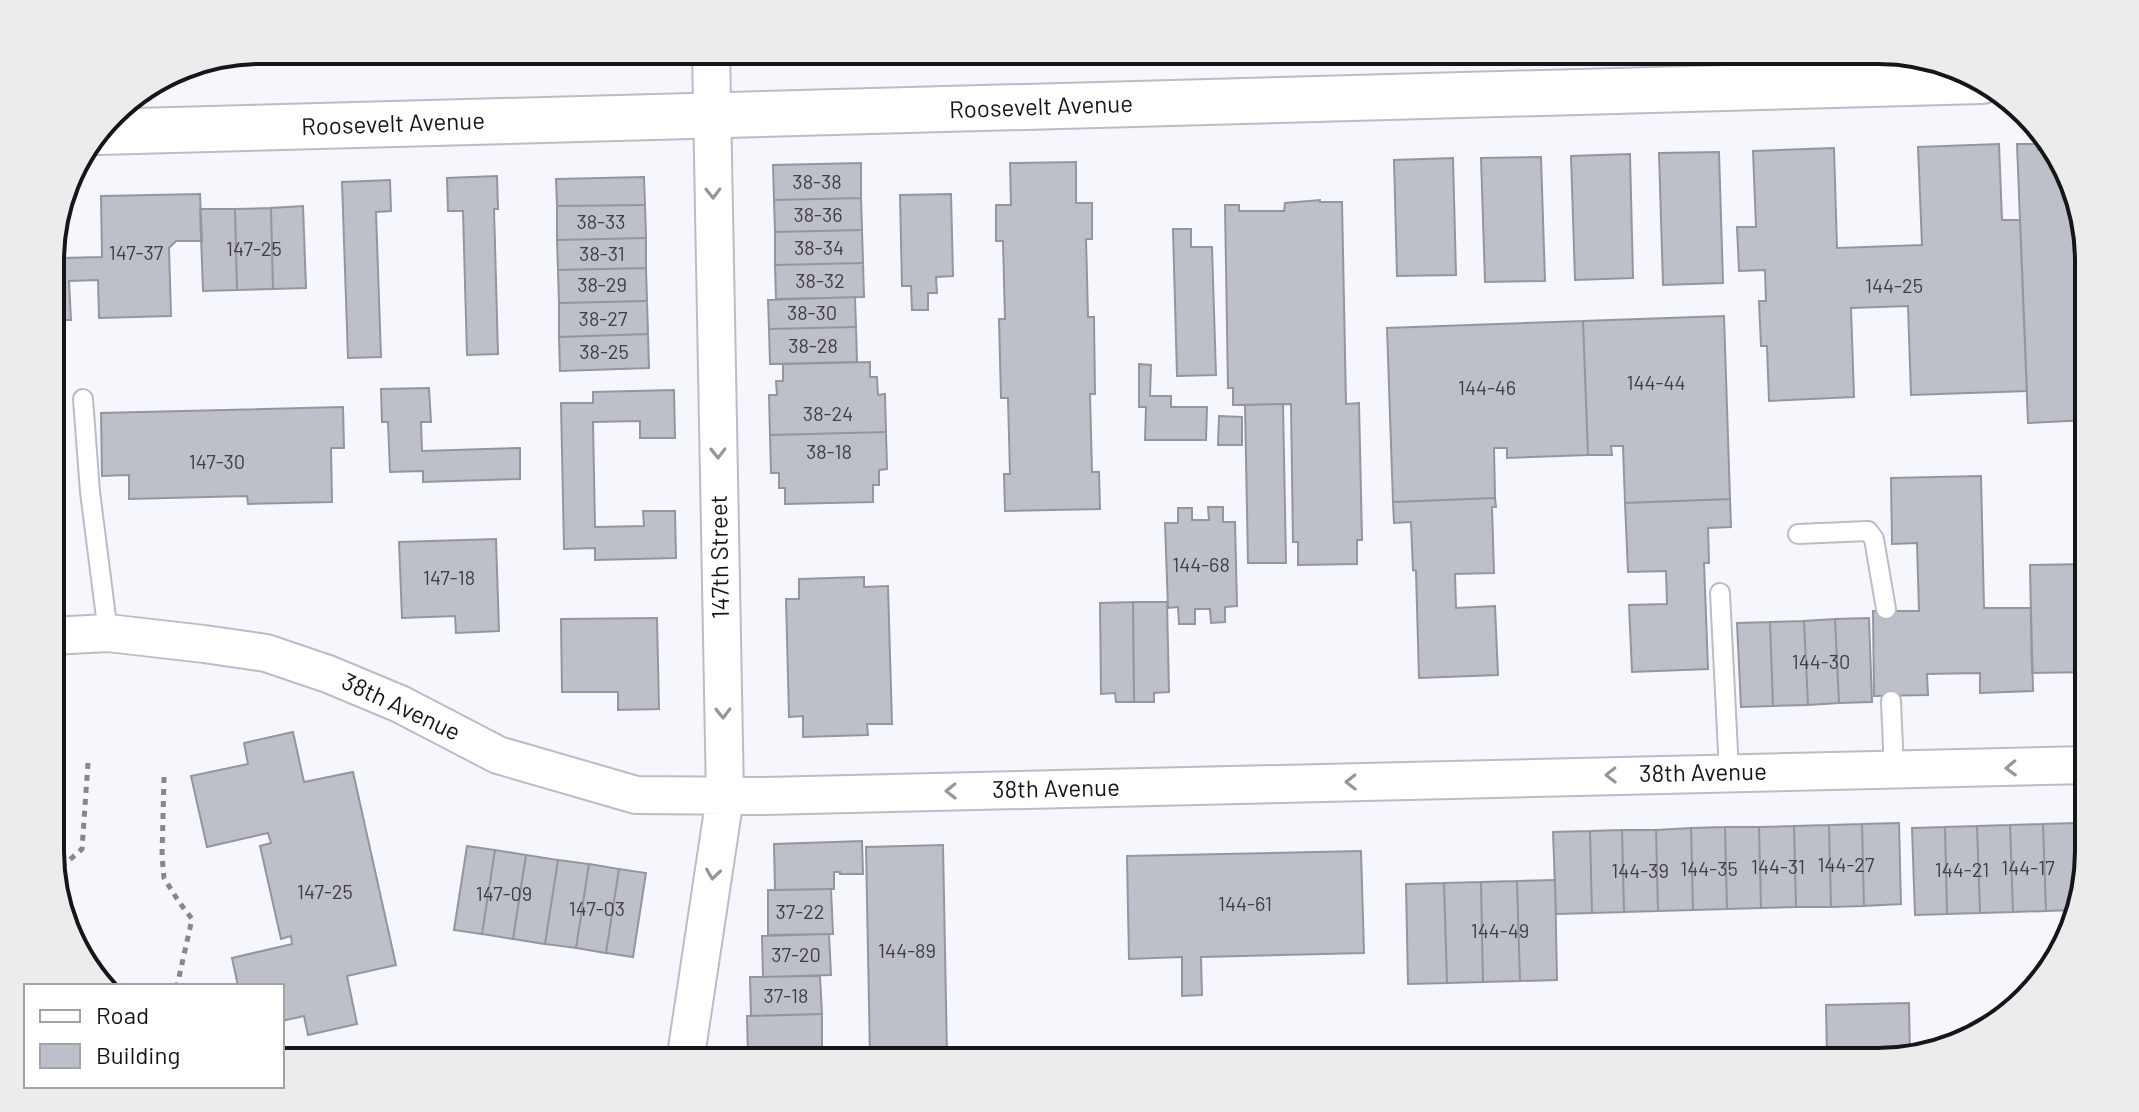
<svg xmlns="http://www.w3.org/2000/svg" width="2139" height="1112" viewBox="0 0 2139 1112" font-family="Barlow,sans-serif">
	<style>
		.building { fill: #bdbfc9; stroke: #93959f; stroke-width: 2 }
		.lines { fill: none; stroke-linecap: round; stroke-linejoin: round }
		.lane-casing { stroke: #babcc6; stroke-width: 22 }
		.street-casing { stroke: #babcc6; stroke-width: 40 }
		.secondary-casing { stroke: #babcc6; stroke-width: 48 }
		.path { stroke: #86878c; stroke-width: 5; stroke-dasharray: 6 6; stroke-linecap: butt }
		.lane { stroke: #fff; stroke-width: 18 }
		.street { stroke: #fff; stroke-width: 36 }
		.secondary { stroke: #fff; stroke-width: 44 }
		.oneway { stroke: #969698 }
		.labels { text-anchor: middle; stroke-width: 6; stroke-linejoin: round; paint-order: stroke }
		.number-label { font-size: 20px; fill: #3f4046 }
		.street-label { font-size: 24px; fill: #15161a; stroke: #fff }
		.rim { fill: none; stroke: #15161a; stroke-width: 4 }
	</style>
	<rect width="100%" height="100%" fill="#f6f7fd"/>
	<path class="building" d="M766 50H854V57L766 60Z
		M1999 144 2002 220H2020L2027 391 1911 395 1908 306 1851 308 1854 397 1769 401 1767 346H1761L1759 301H1766L1765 270 1739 271 1737 227H1756L1753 151 1834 148 1837 248 1922 245 1918 147Z
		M2017 144H2038V150L2055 149 2087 234 2088 420 2028 423Z
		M1719 152 1723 283 1663 285 1659 153Z
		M1630 154 1633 278 1575 280 1571 156Z
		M1541 157 1545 281 1485 282 1481 158Z
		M1453 158 1456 275 1397 276 1394 160Z
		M1076 162V203H1092V239H1086L1088 317H1094L1095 394H1090L1092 472H1099L1100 509 1005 511 1004 474H1010L1008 398H1001L999 319H1005L1003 241H996V205H1011L1010 163Z
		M861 163V198L774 200 773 165Z
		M497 176 498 209H494L498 354 467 355 463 211H448L447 178Z
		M644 177 645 205 557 206 556 179Z
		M390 180 391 211 376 212 381 357 348 358 342 182Z
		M200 194 202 241H176L169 248 171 316 99 318 98 280 69 281 71 320H51L50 247 59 214 61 258 102 257 101 196Z
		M951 194 953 276 936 277 937 293H928V310H912L911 286H902L900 195Z
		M861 198 862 230 775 232 774 200Z
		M1320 200V202H1342L1346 404 1359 403 1362 540H1357V564L1298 565V542H1293L1291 404 1233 405V388H1228L1225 205H1239V211H1284L1285 203Z
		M645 205 646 238 557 240V206Z
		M303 206 306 288 273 289 271 208Z
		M271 208 273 289 237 290 235 209Z
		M200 209H235L237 290 203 291Z
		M1173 229H1191V247H1212L1216 375 1177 376Z
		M862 230 863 263 775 265V232Z
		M646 238V268L558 270 557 240Z
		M863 263 864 297 776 299 775 265Z
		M646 268 647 301 559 303 558 270Z
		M855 297 856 327 769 329 768 300Z
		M647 301 648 334 559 337V303Z
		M1724 316 1730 499 1625 503 1623 446H1611L1612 455H1588L1583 321Z
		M1583 321 1588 455 1507 458V448H1494L1495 498 1393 502 1387 328Z
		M856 327 857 362 770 364 769 329Z
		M648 334 649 368 560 371 559 337Z
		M870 362V377H877L878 395 885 394 886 432 770 435 769 395H777L776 381H783V364Z
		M1139 364 1151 365 1150 396H1171V407H1207L1206 440H1145L1146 407H1139Z
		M429 388 431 422H421L422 451 520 448V479L423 482V471L390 472 388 422H382L381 389Z
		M674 390 675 438H640V421L593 422 595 527 644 526 643 511H675L676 558 595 560V548L564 549 561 403H593V392Z
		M1283 404 1286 563H1248L1245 405Z
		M343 407 344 448H331L332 502 248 504 247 496 129 499V475L102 476 101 413Z
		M1219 416 1242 417V445H1218Z
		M886 432 887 469 879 470V485H873V502L785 504V488H779V473H771L770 435Z
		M1981 476 1984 608H2031L2033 691 1980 693V673L1927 674 1928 695 1874 696 1873 611H1919L1917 543 1892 544 1891 478Z
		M1495 498 1496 507H1492L1494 573 1455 574 1456 608 1495 606 1498 675 1419 678 1416 571 1413 570 1411 522 1394 523 1393 502Z
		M1730 499 1731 527 1708 528 1709 563H1704L1708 669 1632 672 1629 605 1667 604 1666 571 1628 572 1625 503Z
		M1208 507H1223V522H1235L1237 606 1225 607V622L1211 623 1210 609H1195V624H1179L1178 607 1168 608 1165 523H1178V508H1192V520H1209Z
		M496 539 499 631 456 633 455 616 402 618 399 542Z
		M2088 564V672L2032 673 2030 565Z
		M864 577V587L888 586 892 724H867L868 735 803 737V716L789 717 786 599H799V579Z
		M1133 602H1167L1169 692 1154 693V702H1134Z
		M1133 602 1134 702H1116L1115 693 1101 694 1100 603Z
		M657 618 659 709 618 710V692H562L561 619Z
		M1869 618 1872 702 1839 703 1835 619Z
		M1835 619 1839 703 1808 705 1804 621Z
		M1804 621 1808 705 1773 706 1770 622Z
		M1770 622 1773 706 1741 707 1737 623Z
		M293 732 304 782 353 772 396 965 347 976 357 1024 308 1035 304 1016 282 1021V986H238L232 958 292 944 291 936 281 939 260 846 271 843 268 833 207 847 191 776 248 764 244 743Z
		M1899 823 1901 904 1864 906 1862 824Z
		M2076 823 2077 901 2075 910 2046 911 2043 824Z
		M1862 824 1864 906 1831 907 1829 825Z
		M2043 824 2046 911 2013 912 2010 825Z
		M1829 825 1831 907H1796L1794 826Z
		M2010 825 2013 912 1980 913 1977 826Z
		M1794 826 1796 907 1761 908 1759 827Z
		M1977 826 1980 913 1947 914 1945 827Z
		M1725 827H1759L1761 908 1727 909Z
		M1725 827 1727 909 1693 910 1691 828Z
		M1945 827 1947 914 1915 915 1912 828Z
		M1691 828 1693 910 1658 911 1656 830Z
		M1622 830H1656L1658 911 1624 912Z
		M1622 830 1624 912 1592 913 1590 831Z
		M1590 831 1592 913 1556 914 1553 832Z
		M2089 832V852L2077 901 2076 833Z
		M862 841 863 874H840V872H834V889L775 890 774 844Z
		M943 845 947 1056 870 1057 866 847Z
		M467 846 495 850 482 934 454 930Z
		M495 850 526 855 513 939 482 934Z
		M1361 851 1364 953 1201 957 1202 995 1182 996V957L1129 959 1127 856Z
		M526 855 558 860 545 944 513 939Z
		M558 860 589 864 576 948 545 944Z
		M589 864 619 869 606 953 576 948Z
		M619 869 646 873 633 957 606 953Z
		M1555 880 1557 980 1520 981 1517 881Z
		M1517 881 1520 981 1483 982 1481 882Z
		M1481 882 1483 982 1447 983 1444 883Z
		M1444 883 1447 983 1408 984 1406 884Z
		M831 889 833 934 768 935V890Z
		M829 934 831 975 763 977 762 936Z
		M820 976 822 1014 751 1016 750 977Z
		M1909 1003 1910 1055 1892 1062H1827L1826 1005Z
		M822 1014V1054L748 1056 747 1016Z
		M822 1054V1062H734V1056Z"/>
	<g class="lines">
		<g class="lane-casing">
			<path id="lane" d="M83 399 90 492 108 633
				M1798 534 1868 531 1874 539 1886 609
				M1720 593 1729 772
				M1891 701 1894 771"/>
		</g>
		<g class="street-casing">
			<path id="street" d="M51 636 108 633 204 644 266 653 328 674 400 704 498 755 636 795 765 796 2089 765
				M685 1062 725 797 711 50"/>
		</g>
		<g class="secondary-casing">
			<path id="secondary" d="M99 132 1982 81"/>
		</g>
		<path class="path" d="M164 777 162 856 164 878 179 902 192 919 177 986
			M52 875 82 849 88 763"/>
		<use href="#lane" class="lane"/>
		<use href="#street" class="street"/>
		<use href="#secondary" class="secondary"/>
	</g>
	<defs><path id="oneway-chevron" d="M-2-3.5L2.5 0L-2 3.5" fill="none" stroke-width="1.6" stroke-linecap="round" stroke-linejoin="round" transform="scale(2)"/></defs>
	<g class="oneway">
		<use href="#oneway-chevron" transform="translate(713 193) rotate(89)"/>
		<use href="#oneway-chevron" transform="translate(718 453) rotate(89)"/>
		<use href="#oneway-chevron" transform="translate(723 713) rotate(89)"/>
		<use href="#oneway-chevron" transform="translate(2011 768) rotate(178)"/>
		<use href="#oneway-chevron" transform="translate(1611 775) rotate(179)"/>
		<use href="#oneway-chevron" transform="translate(1351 782) rotate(179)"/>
		<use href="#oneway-chevron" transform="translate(951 791) rotate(179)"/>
		<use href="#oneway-chevron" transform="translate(713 874) rotate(98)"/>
	</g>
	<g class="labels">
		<g class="number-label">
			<text x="817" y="189">38-38</text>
			<text x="818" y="222">38-36</text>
			<text x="601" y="229">38-33</text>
			<text x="819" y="255">38-34</text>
			<text x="254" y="256">147-25</text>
			<text x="136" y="260">147-37</text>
			<text x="602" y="261">38-31</text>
			<text x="820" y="288">38-32</text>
			<text x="602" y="292">38-29</text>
			<text x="1894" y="293">144-25</text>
			<text x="812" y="320">38-30</text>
			<text x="603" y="326">38-27</text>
			<text x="813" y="353">38-28</text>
			<text x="604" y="359">38-25</text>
			<text x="1656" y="390">144-44</text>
			<text x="1487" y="395">144-46</text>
			<text x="828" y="421">38-24</text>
			<text x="829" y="459">38-18</text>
			<text x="217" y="469">147-30</text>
			<text x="1201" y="572">144-68</text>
			<text x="449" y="585">147-18</text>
			<text x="1821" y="669">144-30</text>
			<text x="1846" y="872">144-27</text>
			<text x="1778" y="874">144-31</text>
			<text x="2028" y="875">144-17</text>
			<text x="1709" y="876">144-35</text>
			<text x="1962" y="877">144-21</text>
			<text x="1640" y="878">144-39</text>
			<text x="325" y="899">147-25</text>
			<text x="504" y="901">147-09</text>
			<text x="1245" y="911">144-61</text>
			<text x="597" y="916">147-03</text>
			<text x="800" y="919">37-22</text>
			<text x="1500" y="938">144-49</text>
			<text x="907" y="958">144-89</text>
			<text x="796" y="962">37-20</text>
			<text x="786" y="1003">37-18</text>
		</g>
		<g class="street-label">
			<text transform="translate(1041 107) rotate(-2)" y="8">Roosevelt Avenue</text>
			<text transform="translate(393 124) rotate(-2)" y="8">Roosevelt Avenue</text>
			<text transform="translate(720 557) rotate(-91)" y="8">147th Street</text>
			<text transform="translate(401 707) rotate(25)" y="8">38th Avenue</text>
			<text transform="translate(1703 773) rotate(-1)" y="8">38th Avenue</text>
			<text transform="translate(1056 789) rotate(-1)" y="8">38th Avenue</text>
		</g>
	</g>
	<path d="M0 0H2139V1112H0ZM261 64H1878A197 197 0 0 1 2075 261V851A197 197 0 0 1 1878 1048H261A197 197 0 0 1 64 851V261A197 197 0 0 1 261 64Z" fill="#ececed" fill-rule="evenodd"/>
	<path class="rim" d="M261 64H1878A197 197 0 0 1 2075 261V851A197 197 0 0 1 1878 1048H261A197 197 0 0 1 64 851V261A197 197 0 0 1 261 64Z"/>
	<rect x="24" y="984" width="260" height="104" fill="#ffffff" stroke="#a1a2a3" stroke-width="2"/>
	<rect x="40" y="1010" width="40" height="12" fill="#ffffff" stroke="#a1a2a3" stroke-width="2"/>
	<text x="96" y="1024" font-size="24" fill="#15161a">Road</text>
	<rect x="40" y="1044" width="40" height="24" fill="#bdbfc9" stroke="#a1a2a3" stroke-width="2"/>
	<text x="96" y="1064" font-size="24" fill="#15161a">Building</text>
</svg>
